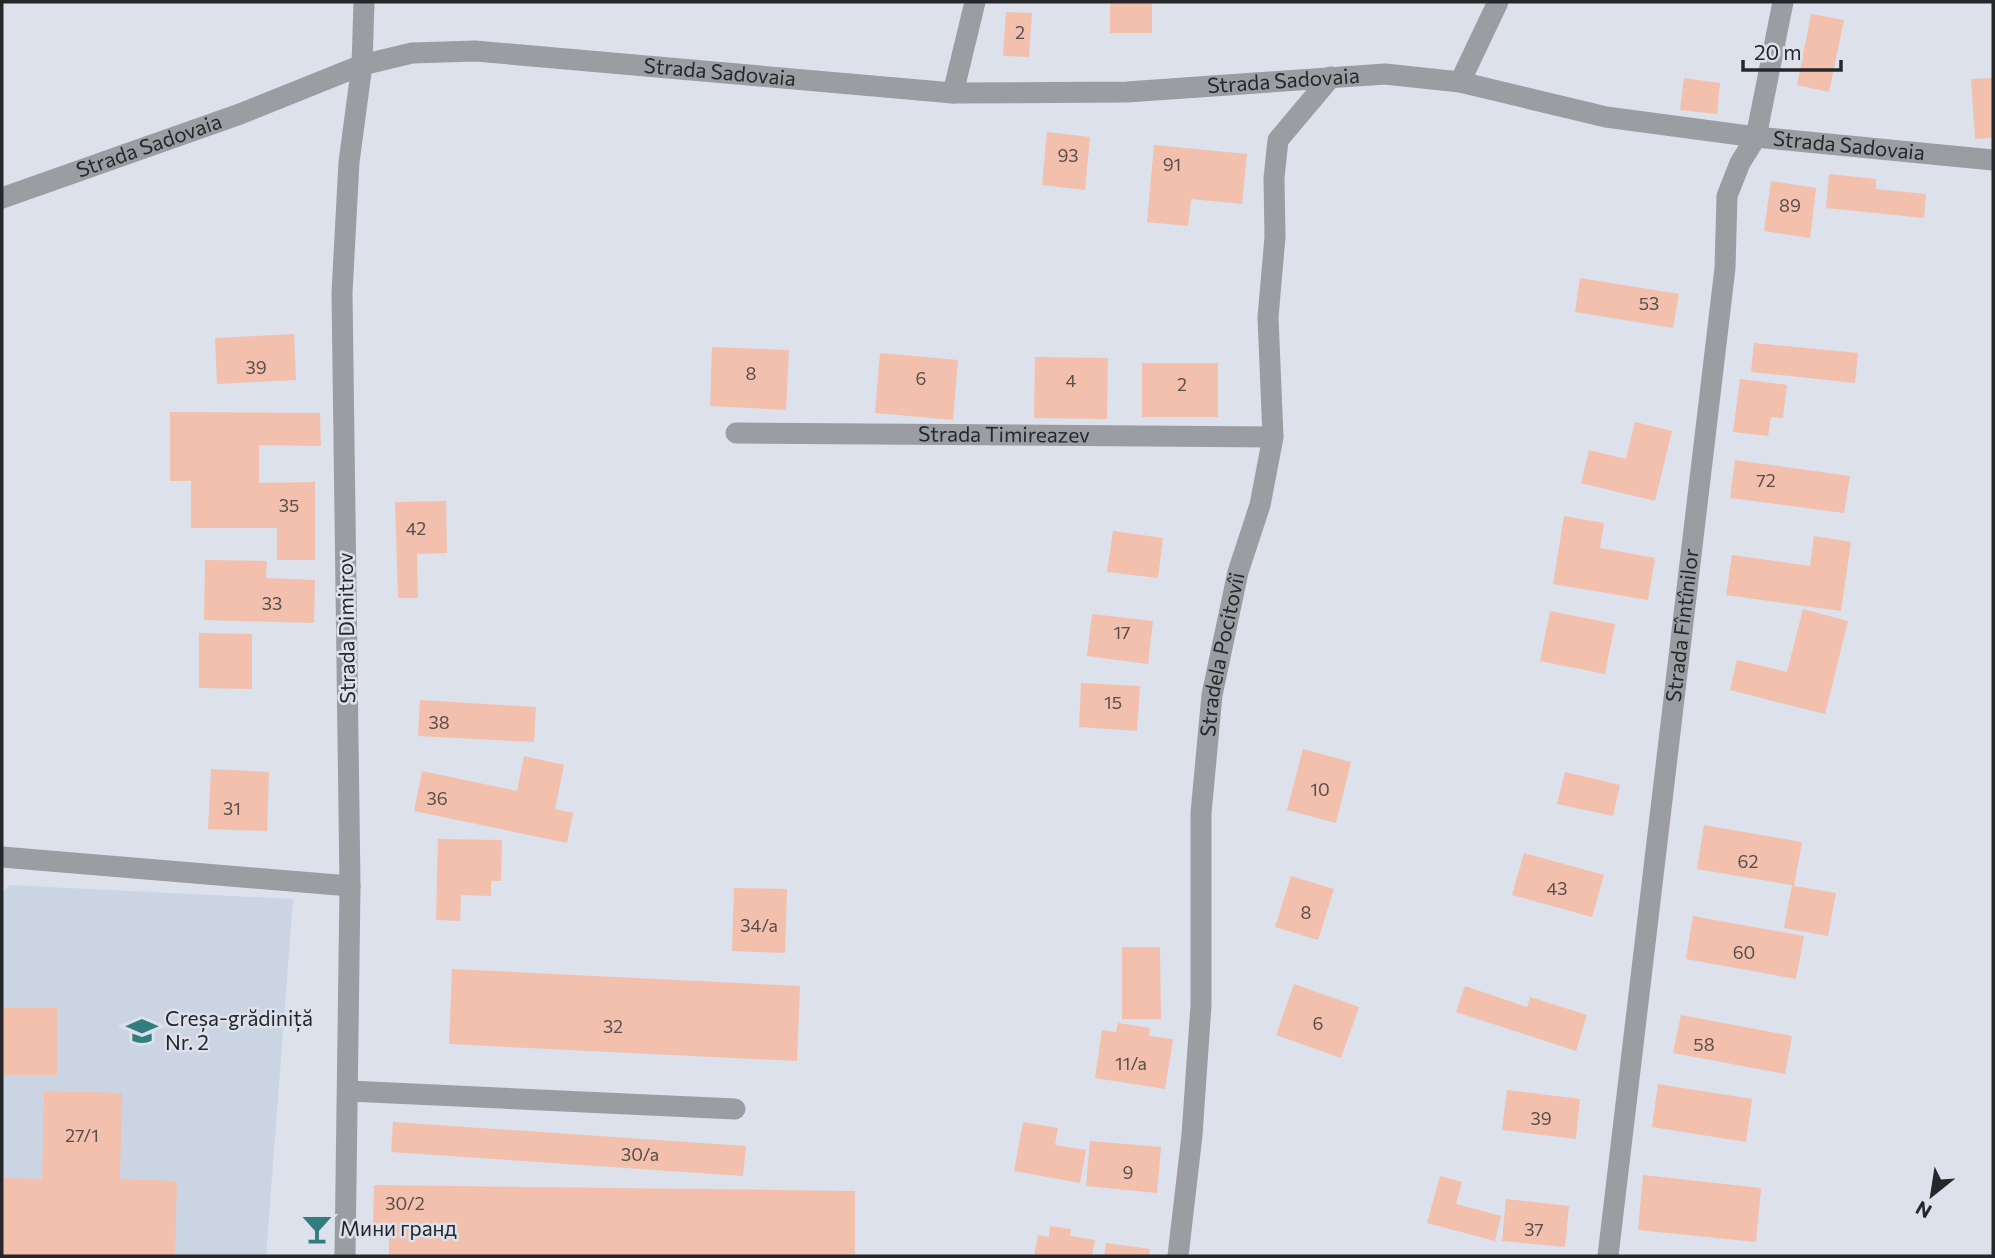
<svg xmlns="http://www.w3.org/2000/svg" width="1995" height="1258" viewBox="0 0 1995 1258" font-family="Commissioner,sans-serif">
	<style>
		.built { fill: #cbd4e3 }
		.building { fill: #f2c0ad }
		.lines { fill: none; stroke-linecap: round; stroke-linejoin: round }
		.minor { stroke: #9c9da2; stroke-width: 21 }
		.labels { text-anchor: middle; stroke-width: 5; stroke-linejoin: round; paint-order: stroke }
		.number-label { font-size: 18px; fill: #584d4c }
		.street-label { font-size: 21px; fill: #25272b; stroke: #dce1eb }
		.poi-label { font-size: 21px; fill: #25272b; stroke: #dce1eb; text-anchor: start }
	</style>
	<rect width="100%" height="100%" fill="#dce1eb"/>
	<path class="built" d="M9 885 293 899 266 1256H2V894Z"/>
	<path class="building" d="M1110 2H1152V33H1110Z
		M1006 12 1032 13 1029 57 1003 56Z
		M1811 14 1844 20 1829 92 1797 85Z
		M1684 78 1720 83 1717 114 1680 110Z
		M1993 78V138L1975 139 1971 79Z
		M1047 132 1090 137 1085 190 1042 185Z
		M1154 145 1247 154 1242 204 1191 199 1188 226 1147 222Z
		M1829 174 1876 179V189L1926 194 1924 218 1826 208Z
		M1771 181 1816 188 1810 238 1764 231Z
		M1580 278 1679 294 1673 328 1575 312Z
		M294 334 296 380 217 384 215 338Z
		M1754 343 1858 353 1855 383 1751 372Z
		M712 347 789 350 786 410 710 406Z
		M880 353 958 360 953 420 875 413Z
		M1035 357 1108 358 1107 419 1034 418Z
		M1142 363H1218V417H1142Z
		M1740 379 1787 385 1783 418 1771 417 1768 436 1733 432Z
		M170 412 320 413 321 446 259 445V483L315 482V560H277V528H191V481H170Z
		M1635 422 1672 431 1655 501 1581 483 1589 450 1626 459Z
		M1735 460 1850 476 1844 513 1730 498Z
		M446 501 447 553 417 554 418 598H398L395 502Z
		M1564 516 1604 523 1600 548 1655 558 1648 600 1553 584Z
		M1113 531 1163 538 1158 578 1107 572Z
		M1814 536 1851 542 1841 611 1726 595 1732 555 1810 566Z
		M205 560 267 561 266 578 315 580 314 623 204 620Z
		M1803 609 1848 621 1825 714 1730 690 1737 660 1787 672Z
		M1550 611 1615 624 1605 674 1540 661Z
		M1092 614 1153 621 1148 664 1087 656Z
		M199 633 252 634V689L199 688Z
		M1081 683 1140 686 1137 731 1079 727Z
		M420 700 536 707 534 742 418 736Z
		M1303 749 1351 762 1336 823 1287 810Z
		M524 756 564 765 555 809 573 813 567 843 414 811 422 771 517 791Z
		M211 769 269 772 267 831 208 829Z
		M1565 772 1620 785 1613 816 1557 804Z
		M1704 825 1802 842 1794 886 1836 893 1828 936 1784 928 1792 885 1697 869Z
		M438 839 502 840 501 881H491V896L461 895 460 921 436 920Z
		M1524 853 1604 875 1592 917 1512 895Z
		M1291 876 1334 889 1318 940 1275 927Z
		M734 888 787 889 785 953 732 951Z
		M1693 916 1804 936 1796 979 1686 959Z
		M1122 947H1160L1161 1019H1122Z
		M452 969 800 986 797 1061 449 1044Z
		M1294 984 1359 1007 1341 1058 1276 1035Z
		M1465 986 1527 1007 1530 997 1587 1015 1576 1051 1456 1012Z
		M2 1008H57V1075H2Z
		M1681 1015 1792 1036 1785 1074 1673 1053Z
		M1118 1023 1150 1028 1149 1036 1173 1039 1165 1089 1095 1078 1102 1030 1116 1032Z
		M1658 1084 1752 1099 1746 1142 1652 1127Z
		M1507 1090 1580 1099 1576 1139 1502 1130Z
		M44 1091 122 1093 120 1179 177 1181 175 1256H2V1178L42 1179Z
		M393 1122 746 1146 743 1176 391 1152Z
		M1023 1122 1058 1128 1055 1145 1086 1150 1080 1183 1014 1171Z
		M1090 1141 1161 1147 1157 1193 1086 1186Z
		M1643 1175 1761 1188 1756 1242 1638 1230Z
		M1440 1176 1462 1182 1456 1204 1501 1216 1495 1241 1427 1223Z
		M374 1185 855 1191V1256H389V1226L373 1225Z
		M1506 1199 1569 1206 1565 1247 1502 1241Z
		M1050 1226 1071 1229 1070 1236 1095 1240 1092 1256H1034L1038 1235 1049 1237Z
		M1106 1243 1150 1249 1149 1256H1104Z"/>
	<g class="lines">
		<g class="minor">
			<path d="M1460 82 1498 2"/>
			<path d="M953 93 975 2"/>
			<path id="s1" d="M2 198 240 114 362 65 412 53 475 51 953 93 1127 92 1385 74 1460 82 1606 117 1756 137 1993 160"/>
			<path id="s2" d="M736 433 1273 437"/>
			<path d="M2 857 350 886"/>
			<path d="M349 1091 735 1109"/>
			<path d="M345 1256 350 886 342 293 349 162 362 65 364 2"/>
			<path id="s3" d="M1178 1256 1192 1135 1201 1005V813L1212 695 1238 572 1260 505 1273 437 1268 317 1275 237 1274 178 1278 140 1331 77"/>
			<path id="s4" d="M1608 1256 1725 268 1727 196 1740 163 1756 137 1783 2"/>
		</g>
	</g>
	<defs>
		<g id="school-bare" transform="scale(2.415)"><path d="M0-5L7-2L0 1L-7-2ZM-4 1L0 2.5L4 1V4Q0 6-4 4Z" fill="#337d7e" stroke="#dce1eb" stroke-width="2.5" paint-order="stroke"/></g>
		<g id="bar-bare" transform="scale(2.415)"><path d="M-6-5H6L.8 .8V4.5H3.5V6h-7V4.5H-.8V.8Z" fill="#337d7e" stroke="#dce1eb" stroke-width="2.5" paint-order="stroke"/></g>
	</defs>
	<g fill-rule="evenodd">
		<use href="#school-bare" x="142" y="1031"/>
		<use href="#bar-bare" x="317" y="1229"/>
	</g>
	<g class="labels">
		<g class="number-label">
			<text x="1020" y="39">2</text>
			<text x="1068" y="162">93</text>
			<text x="1172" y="171">91</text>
			<text x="1790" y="212">89</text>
			<text x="1649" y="310">53</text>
			<text x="256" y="374">39</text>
			<text x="751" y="380">8</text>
			<text x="921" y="385">6</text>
			<text x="1071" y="387">4</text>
			<text x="1182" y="391">2</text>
			<text x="1766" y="487">72</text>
			<text x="289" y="512">35</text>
			<text x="416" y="535">42</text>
			<text x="272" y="610">33</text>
			<text x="1122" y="639">17</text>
			<text x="1113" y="709">15</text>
			<text x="439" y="729">38</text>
			<text x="1320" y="796">10</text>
			<text x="437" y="805">36</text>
			<text x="232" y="815">31</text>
			<text x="1748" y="868">62</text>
			<text x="1557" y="895">43</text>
			<text x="1306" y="919">8</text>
			<text x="759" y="932">34/a</text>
			<text x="1744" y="959">60</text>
			<text x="1318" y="1030">6</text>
			<text x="613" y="1033">32</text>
			<text x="1704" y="1051">58</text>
			<text x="1131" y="1070">11/a</text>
			<text x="1541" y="1125">39</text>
			<text x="82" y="1142">27/1</text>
			<text x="640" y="1161">30/a</text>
			<text x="1128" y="1179">9</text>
			<text x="405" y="1210">30/2</text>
			<text x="1534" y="1236">37</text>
		</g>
		<g class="street-label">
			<text dy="7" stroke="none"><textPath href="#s1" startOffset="744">Strada Sadovaia</textPath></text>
			<text dy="7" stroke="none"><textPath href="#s1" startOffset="1309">Strada Sadovaia</textPath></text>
			<text dy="7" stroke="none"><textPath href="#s1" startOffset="1881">Strada Sadovaia</textPath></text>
			<text dy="7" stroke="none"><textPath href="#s1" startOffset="156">Strada Sadovaia</textPath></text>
			<text dy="7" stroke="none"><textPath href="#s2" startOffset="268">Strada Timireazev</textPath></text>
			<text dy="7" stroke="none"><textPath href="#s4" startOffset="635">Strada Fîntînilor</textPath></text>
			<text transform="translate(347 628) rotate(-91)" y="7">Strada Dimitrov</text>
			<text dy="7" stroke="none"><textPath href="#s3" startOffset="604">Stradela Pocitovîi</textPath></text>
		</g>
		<g class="poi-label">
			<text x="165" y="1026">Creșa-grădiniță<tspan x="165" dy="24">Nr. 2</tspan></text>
			<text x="340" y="1236">Мини гранд</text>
		</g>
	</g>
	<rect width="1995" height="1258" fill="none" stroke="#25272b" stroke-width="7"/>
	<g transform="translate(1932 1195) rotate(210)" stroke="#dce1eb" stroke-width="5" paint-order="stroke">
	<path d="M0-5L12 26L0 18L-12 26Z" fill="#25272b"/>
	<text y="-10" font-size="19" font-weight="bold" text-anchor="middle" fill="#25272b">N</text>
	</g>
	<path d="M1743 60v10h98v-10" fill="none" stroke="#25272b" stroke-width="3.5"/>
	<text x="1754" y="60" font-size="21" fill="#25272b" stroke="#dce1eb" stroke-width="5" paint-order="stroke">20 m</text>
</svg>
